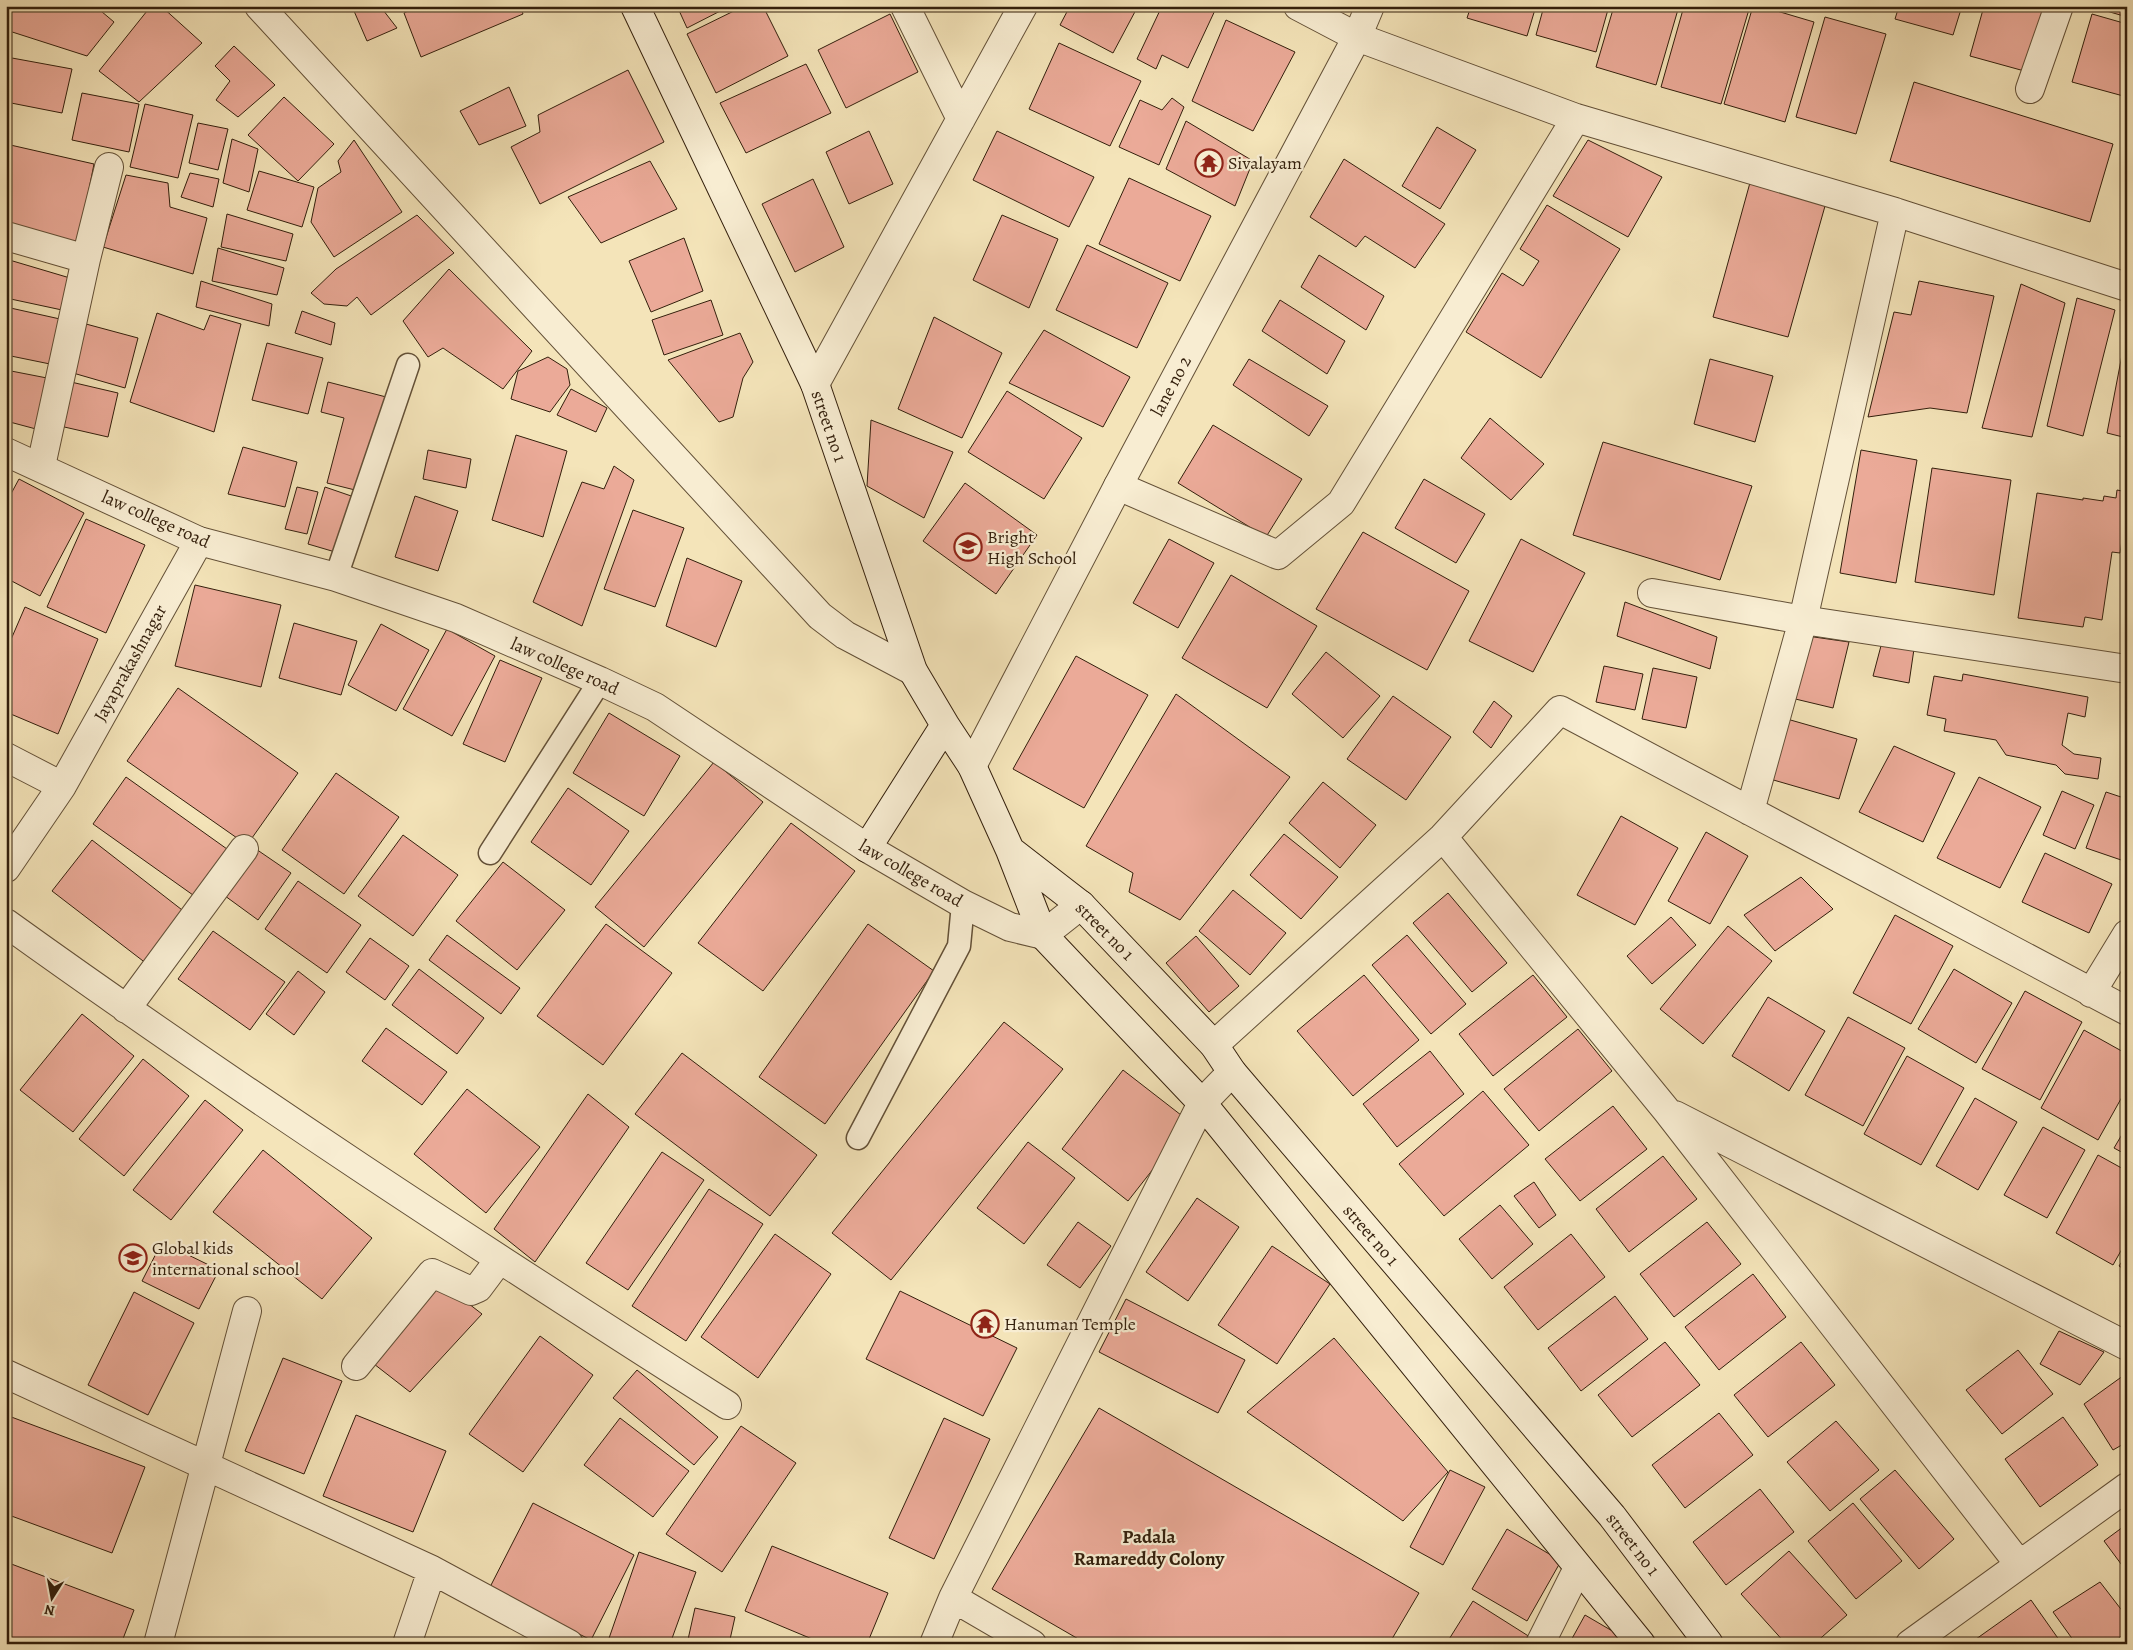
<svg xmlns="http://www.w3.org/2000/svg" width="2133" height="1650" viewBox="0 0 2133 1650" font-family="Alegreya,serif">
	<style>
		.building { fill: #ebaa98; stroke: #331f0c }
		.lines { fill: none; stroke-linecap: round; stroke-linejoin: round }
		.service-casing { stroke: #635037; stroke-width: 25 }
		.minor-casing { stroke: #635037; stroke-width: 30 }
		.tertiary-casing { stroke: #635037; stroke-width: 30 }
		.secondary-casing { stroke: #331f0c; stroke-width: 30 }
		.service { stroke: #f8edd2; stroke-width: 22 }
		.minor { stroke: #f8edd2; stroke-width: 28 }
		.tertiary { stroke: #f8edd2; stroke-width: 28 }
		.secondary { stroke: #f8edd2; stroke-width: 28 }
		.labels { text-anchor: middle; stroke-width: 4.5; stroke-linejoin: round; paint-order: stroke }
		.poi-label { font-size: 18px; fill: #331f0c; stroke: #f8edd2; text-anchor: start }
		.street-label { font-size: 18px; fill: #331f0c; stroke: #f8edd2 }
		.neighbourhood-label { font-size: 19px; font-weight: bold; fill: #331f0c; stroke: #f8edd2 }
	</style>
	<rect width="100%" height="100%" fill="#f4e4b9"/>
	<filter id="stains"><feTurbulence type="fractalNoise" baseFrequency=".004" numOctaves="4"/><feColorMatrix values="0 0 0 0 .2 0 0 0 0 .09 0 0 0 0 .02 0 0 0 .5 -.17"/></filter>
	<radialGradient id="worn" r=".72"><stop offset=".6" stop-color="#630" stop-opacity="0"/><stop offset="1" stop-color="#630" stop-opacity=".3"/></radialGradient>
	<path class="building" d="M15 6H95L114 22 87 56 6 30V16Z
		M151 6H161L202 43 139 102 99 71Z
		M359 6H380L397 28 367 41 354 11Z
		M418 6H520L523 14 421 57 404 13Z
		M677 6H730L687 28Z
		M744 6H763L788 56 716 93 687 34Z
		M1070 6H1138L1113 53 1060 25Z
		M1162 6H1217L1188 68 1162 55 1156 69 1137 59Z
		M1471 6H1536L1527 36 1467 18Z
		M1544 6H1609L1596 52 1536 35Z
		M1614 6H1679L1656 85 1596 67Z
		M1684 6H1750L1721 104 1661 87Z
		M1753 6H1760L1814 22 1785 122 1724 104Z
		M1899 6H1962L1953 35 1895 19Z
		M1984 6H2046L2028 72 1970 56Z
		M2093 6H2127V17L2093 7Z
		M890 14 918 72 846 108 818 50Z
		M2092 14 2127 24V97L2072 82Z
		M1825 17 1886 34 1856 134 1796 117Z
		M1226 20 1295 52 1253 131 1192 101Z
		M1059 43 1141 81 1110 146 1029 109Z
		M234 46 275 85 238 117 216 100 230 81 215 66Z
		M12 58 72 69 62 113 6 102V90Z
		M806 64 831 113 746 153 720 103Z
		M628 70 664 142 540 204 511 147 540 132 538 115Z
		M1914 82 2113 144 2090 222 1890 161Z
		M509 87 526 126 479 145 460 111Z
		M82 93 139 104 129 152 72 140Z
		M284 97 334 144 298 181 248 135Z
		M1172 98 1184 107 1159 165 1119 147 1140 100 1162 110Z
		M145 104 193 115 178 178 130 167Z
		M1186 121 1253 161 1235 206 1166 169Z
		M198 123 228 129 218 170 189 163Z
		M1437 127 1476 150 1440 209 1402 186Z
		M869 131 893 184 849 204 826 152Z
		M997 131 1094 177 1069 227 973 180Z
		M232 139 258 149 249 192 223 183Z
		M354 140 402 212 334 257 311 222 318 188 341 172 338 161Z
		M1588 140 1662 177 1628 237 1553 196Z
		M6 144 94 164 78 245 6 230Z
		M1344 159 1445 224 1415 268 1365 236 1356 247 1310 217Z
		M650 161 677 209 601 243 568 197Z
		M259 171 314 187 302 227 247 210Z
		M190 173 219 179 213 207 181 197Z
		M126 175 168 183 170 207 207 218 193 274 103 247Z
		M1129 178 1211 216 1180 281 1099 244Z
		M813 179 844 247 795 272 762 204Z
		M1751 179 1827 199 1788 337 1713 317Z
		M1547 205 1620 249 1541 378 1466 332 1502 273 1523 286 1539 261 1520 249Z
		M227 214 293 234 286 261 221 247Z
		M417 215 454 253 371 315 357 297 347 306 324 304 311 293 336 269Z
		M1002 215 1058 239 1029 308 973 280Z
		M684 238 703 291 651 312 629 261Z
		M1087 245 1168 283 1137 348 1056 310Z
		M218 248 284 268 277 295 212 281Z
		M1319 255 1384 296 1366 330 1301 287Z
		M6 259 70 278 62 310 6 298Z
		M449 269 532 351 503 389 443 348 428 357 403 321Z
		M201 281 272 304 269 326 196 307Z
		M1919 281 1994 296 1967 413 1930 408 1868 417 1894 312 1911 315Z
		M2021 284 2065 303 2032 437 1982 428Z
		M2077 298 2115 310 2083 436 2047 426Z
		M711 300 723 335 664 355 652 320Z
		M1280 300 1345 341 1327 374 1262 331Z
		M6 307 60 319 50 364 6 355Z
		M302 311 335 323 331 345 295 333Z
		M157 313 204 330 210 315 241 324 214 432 130 402Z
		M934 317 1002 353 962 438 898 409Z
		M86 324 138 338 125 388 73 373Z
		M1044 330 1130 377 1103 427 1009 383Z
		M740 333 753 362 743 378 733 417 719 422 668 360Z
		M2126 334 2127 335V438L2107 433Z
		M267 343 323 358 308 414 252 400Z
		M548 357 567 369 570 385 550 412 511 399 518 371Z
		M1249 359 1328 406 1309 436 1233 385Z
		M1710 359 1773 376 1755 442 1694 424Z
		M6 370 47 378 36 429 6 421Z
		M71 382 118 393 108 437 60 426Z
		M328 382 394 399 363 492 327 483 344 418 321 412Z
		M571 389 607 408 596 432 557 415Z
		M1007 391 1082 438 1044 499 968 452Z
		M1490 418 1544 464 1511 500 1461 458Z
		M871 420 953 452 924 518 867 486Z
		M1213 425 1302 479 1266 537 1178 483Z
		M516 435 567 451 543 537 492 520Z
		M1603 442 1752 486 1720 580 1573 535Z
		M243 447 297 462 285 507 228 494Z
		M428 450 471 459 466 488 423 479Z
		M1861 450 1917 460 1896 583 1840 573Z
		M614 466 634 480 582 626 533 602 582 482 604 489Z
		M1932 468 2011 480 1994 595 1915 582Z
		M19 479 84 513 40 596 6 578V503Z
		M1424 479 1485 514 1456 563 1395 528Z
		M965 483 1037 535 996 594 923 541Z
		M297 487 318 492 307 534 285 529Z
		M325 487 360 499 342 554 308 544Z
		M2117 490 2127 492V528L2124 527 2120 553 2112 552 2102 620 2085 617 2083 627 2018 618 2037 493 2083 500V498L2103 501 2104 496 2116 498Z
		M415 496 458 511 438 571 395 557Z
		M633 510 684 528 655 607 604 589Z
		M86 519 145 545 106 633 47 607Z
		M1363 532 1469 591 1427 670 1316 609Z
		M1169 539 1214 563 1178 628 1133 603Z
		M1521 539 1585 573 1533 672 1469 641Z
		M687 558 742 581 716 647 666 626Z
		M1231 575 1317 626 1267 708 1182 658Z
		M195 585 281 605 261 687 175 666Z
		M1625 602 1717 637 1710 669 1617 636Z
		M25 607 98 639 58 734 6 712V651Z
		M294 623 357 641 341 695 279 678Z
		M381 624 429 650 396 711 348 685Z
		M447 629 495 656 452 736 403 709Z
		M1800 635 1849 642 1833 708 1787 697Z
		M1882 642 1914 649 1909 683 1873 676Z
		M1326 652 1380 696 1343 738 1292 694Z
		M1076 656 1148 695 1084 808 1013 769Z
		M500 660 542 678 505 762 463 744Z
		M1604 666 1643 674 1635 710 1596 702Z
		M1653 668 1697 677 1686 728 1642 719Z
		M1963 674 2088 697 2085 717 2068 713 2062 745 2074 754 2101 758 2098 779 2065 774 2056 765 2006 755 1996 740 1944 731 1946 719 1927 715 1934 676 1962 681Z
		M178 688 298 773 247 845 127 761Z
		M1176 694 1290 777 1180 920 1129 892 1133 873 1086 846Z
		M1393 696 1451 737 1406 800 1347 759Z
		M2125 697 2127 698V733H2125Z
		M1494 701 1512 716 1491 748 1473 732Z
		M609 713 680 756 644 816 573 773Z
		M1787 719 1857 739 1839 799 1770 779Z
		M1894 746 1955 773 1923 842 1859 812Z
		M714 762 763 802 644 947 595 907Z
		M336 773 399 817 344 894 282 850Z
		M126 777 234 854 200 900 93 824Z
		M1979 777 2041 807 2000 888 1937 858Z
		M1323 782 1376 825 1340 868 1289 823Z
		M568 788 629 831 591 885 531 842Z
		M2062 791 2094 805 2075 849 2043 835Z
		M2106 792 2127 799V862L2086 848Z
		M1621 816 1678 848 1635 925 1577 895Z
		M791 823 855 871 763 991 698 943Z
		M1706 832 1748 856 1710 924 1668 901Z
		M1284 834 1338 877 1301 919 1250 875Z
		M403 835 458 875 413 936 358 896Z
		M92 840 186 913 147 964 52 891Z
		M253 847 291 873 258 920 221 893Z
		M2045 853 2112 884 2089 933 2022 902Z
		M503 862 565 910 517 970 456 921Z
		M1801 877 1833 909 1775 951 1744 915Z
		M298 881 361 925 327 973 265 929Z
		M1233 890 1286 933 1250 975 1199 931Z
		M1448 893 1507 963 1472 992 1413 923Z
		M1895 915 1953 946 1911 1024 1853 993Z
		M1671 917 1696 945 1652 984 1627 956Z
		M606 924 672 973 603 1065 537 1016Z
		M868 924 934 971 825 1124 759 1077Z
		M1728 926 1772 961 1703 1044 1660 1009Z
		M213 931 285 982 250 1030 178 979Z
		M447 935 520 988 501 1014 429 960Z
		M1407 935 1466 1004 1431 1034 1372 965Z
		M1196 936 1239 986 1209 1012 1166 963Z
		M370 938 409 966 385 1000 346 972Z
		M419 969 484 1018 457 1054 392 1005Z
		M1954 969 2012 1003 1976 1063 1918 1029Z
		M298 971 325 992 294 1035 266 1014Z
		M1364 975 1419 1040 1353 1096 1297 1031Z
		M1533 975 1567 1017 1493 1076 1459 1034Z
		M2025 991 2082 1022 2040 1100 1982 1069Z
		M1768 997 1825 1031 1789 1091 1732 1056Z
		M82 1014 134 1056 73 1132 20 1090Z
		M1848 1017 1905 1048 1863 1126 1805 1095Z
		M1004 1022 1063 1069 891 1280 832 1233Z
		M386 1028 447 1072 422 1105 362 1061Z
		M1578 1029 1612 1071 1539 1131 1504 1089Z
		M2084 1030 2127 1054V1088L2098 1140 2041 1108Z
		M1430 1051 1464 1094 1397 1147 1363 1104Z
		M682 1053 817 1155 770 1216 635 1114Z
		M1907 1056 1964 1088 1921 1165 1864 1134Z
		M143 1059 189 1096 124 1176 79 1139Z
		M1123 1070 1190 1122 1128 1201 1062 1149Z
		M467 1089 540 1147 486 1213 414 1154Z
		M1483 1091 1529 1145 1444 1216 1399 1164Z
		M588 1094 629 1127 535 1262 494 1229Z
		M1975 1098 2017 1122 1978 1190 1936 1166Z
		M205 1100 243 1130 171 1220 133 1190Z
		M1613 1106 1647 1149 1580 1201 1545 1159Z
		M2127 1126V1155L2114 1148Z
		M2043 1127 2085 1150 2047 1218 2004 1195Z
		M1028 1142 1075 1178 1024 1244 977 1208Z
		M263 1150 372 1238 322 1299 213 1212Z
		M662 1152 704 1180 628 1290 586 1263Z
		M2098 1155 2127 1171V1240L2113 1265 2056 1233Z
		M1663 1156 1697 1199 1629 1252 1596 1209Z
		M1534 1182 1556 1215 1539 1228 1514 1196Z
		M709 1189 763 1224 686 1341 632 1306Z
		M1197 1198 1239 1227 1188 1301 1146 1272Z
		M1500 1205 1533 1244 1492 1279 1459 1239Z
		M1078 1222 1111 1246 1080 1288 1047 1265Z
		M1707 1222 1741 1264 1674 1317 1640 1274Z
		M775 1234 831 1274 758 1378 701 1337Z
		M1571 1234 1605 1277 1538 1330 1504 1287Z
		M162 1242 219 1270 199 1309 142 1281Z
		M1272 1246 1330 1284 1277 1364 1218 1325Z
		M2127 1254V1271L2119 1266Z
		M1753 1274 1786 1317 1719 1370 1685 1327Z
		M442 1283 482 1314 410 1392 374 1364Z
		M900 1291 1017 1348 983 1416 866 1359Z
		M134 1292 194 1323 148 1415 88 1385Z
		M1615 1296 1648 1339 1581 1391 1548 1348Z
		M1126 1299 1245 1360 1218 1413 1099 1352Z
		M2059 1331 2104 1352 2080 1385 2040 1364Z
		M540 1336 593 1375 523 1472 469 1434Z
		M1334 1338 1448 1472 1403 1521 1247 1412Z
		M1665 1342 1700 1385 1632 1437 1598 1395Z
		M1801 1342 1835 1385 1768 1437 1734 1395Z
		M2018 1350 2053 1394 2002 1434 1966 1390Z
		M283 1358 342 1381 304 1474 245 1451Z
		M637 1370 718 1437 694 1465 613 1398Z
		M2127 1373V1442L2113 1450 2084 1404Z
		M1099 1408 1419 1593 1389 1644H1087L992 1589Z
		M1719 1413 1753 1455 1685 1508 1652 1465Z
		M6 1415 145 1467 112 1553 6 1514Z
		M356 1415 446 1451 413 1532 323 1496Z
		M2063 1417 2098 1465 2040 1507 2005 1459Z
		M620 1418 689 1471 653 1517 584 1465Z
		M944 1418 990 1439 934 1559 889 1538Z
		M1836 1421 1879 1470 1830 1511 1787 1462Z
		M741 1426 796 1463 722 1572 666 1534Z
		M1450 1470 1485 1487 1443 1565 1410 1547Z
		M1895 1470 1954 1539 1919 1569 1860 1499Z
		M1760 1489 1794 1532 1726 1585 1693 1542Z
		M533 1503 634 1555 591 1640 489 1589Z
		M1853 1503 1902 1561 1856 1599 1808 1541Z
		M2127 1524V1572L2104 1541Z
		M1507 1529 1561 1561 1527 1621 1472 1589Z
		M772 1546 888 1593 867 1644H824L745 1611Z
		M1789 1551 1847 1615 1814 1644H1786L1741 1594Z
		M639 1552 696 1572 670 1644H607Z
		M6 1562 134 1610 121 1644H6Z
		M2100 1582 2127 1617V1632L2111 1644H2076L2053 1612Z
		M2031 1600 2062 1644H1969Z
		M1473 1601 1530 1637 1526 1644H1446Z
		M695 1608 735 1617 729 1644H687Z
		M1585 1615 1626 1639 1624 1644H1569Z"/>
	<g class="lines">
		<g class="service-casing">
			<path id="service" d="M336 577 408 365
				M490 853 600 681
				M858 1138 959 946 963 904"/>
		</g>
		<g class="minor-casing">
			<path id="minor" d="M259 6 820 616 845 635 913 671
				M905 6 961 119
				M1298 6 1357 37 1576 118 1895 212 2127 287
				M2030 89 2059 6
				M6 236 86 259
				M815 384 1023 6
				M41 466 86 259 109 167
				M1118 486 1278 555 1341 503 1576 118
				M1652 593 1803 620 2127 669
				M6 757 62 786
				M1750 811 1803 620 1895 212
				M1443 837 1667 1111 2019 1564
				M6 868 62 786 199 541
				M6 923C241 1092 483 1250 727 1405
				M2091 993 2127 934
				M126 1009 244 849
				M1214 1045 1443 837 1560 710 2127 1011
				M1675 1115 2127 1346
				M356 1366 432 1273 471 1291 478 1288 499 1260
				M6 1374 432 1570 569 1644
				M953 1598 1032 1644
				M158 1644 247 1311
				M407 1644 432 1570
				M934 1644 953 1598 1202 1103 1232 1072
				M1540 1644 1578 1568
				M1910 1644 2127 1487"/>
		</g>
		<g class="tertiary-casing">
			<path id="tertiary" d="M6 452 199 541 336 577 456 618 600 681 655 707 867 848 963 904 1010 927 1043 935 1081 905
				M972 766 1118 486 1357 37 1370 6"/>
		</g>
		<g class="secondary-casing">
			<path id="secondary" d="M635 6 815 384 913 671 945 725 972 766 1010 850 1043 935 1202 1103 1641 1644
				M867 848 945 725
				M1010 850 1081 905 1214 1045 1232 1072 1612 1516 1709 1644"/>
		</g>
		<use href="#service" class="service"/>
		<use href="#minor" class="minor"/>
		<use href="#tertiary" class="tertiary"/>
		<use href="#secondary" class="secondary"/>
	</g>
	<defs>
		<g id="temple-ring" transform="scale(1.4375)"><circle r="9.5" fill="#f8edd2" stroke="#8f2418" stroke-width="1.5"/><path d="M0-6L5-2H3V0L6.5 2.5H4V6H1.5V3h-3V6H-4V2.5H-6.5L-3 0V-2H-5Z" fill="#8f2418"/></g>
		<g id="school-ring" transform="scale(1.4375)"><circle r="9.5" fill="#f8edd2" stroke="#8f2418" stroke-width="1.5"/><path d="M0-5L7-2L0 1L-7-2ZM-4 1L0 2.5L4 1V4Q0 6-4 4Z" fill="#8f2418"/></g>
		<g id="university-ring" transform="scale(1.4375)"><circle r="9.5" fill="#f8edd2" stroke="#8f2418" stroke-width="1.5"/><path d="M0-5L7-2L0 1L-7-2ZM-4 1L0 2.5L4 1V4Q0 6-4 4Z" fill="#8f2418"/></g>
	</defs>
	<g fill-rule="evenodd">
		<use href="#temple-ring" x="1209" y="163"/>
		<use href="#school-ring" x="968" y="547"/>
		<use href="#university-ring" x="133" y="1258"/>
		<use href="#temple-ring" x="985" y="1324"/>
	</g>
	<g class="labels">
		<g class="poi-label">
			<text x="1228" y="169">Sivalayam</text>
			<text x="987" y="543">Bright<tspan x="987" dy="21">High School</tspan></text>
			<text x="152" y="1254">Global kids<tspan x="152" dy="21">international school</tspan></text>
			<text x="1004" y="1330">Hanuman Temple</text>
		</g>
		<g class="street-label">
			<text transform="translate(1171 386) rotate(-62)" y="6">lane no 2</text>
			<text transform="translate(829 426) rotate(71)" y="6">street no 1</text>
			<text transform="translate(156 519) rotate(24)" y="6">law college road</text>
			<text transform="translate(130 663) rotate(-61)" y="6">Jayaprakashnagar</text>
			<text transform="translate(565 666) rotate(24)" y="6">law college road</text>
			<text transform="translate(911 873) rotate(30)" y="6">law college road</text>
			<text transform="translate(1105 931) rotate(45)" y="6">street no 1</text>
			<text transform="translate(1371 1235) rotate(49)" y="6">street no 1</text>
			<text transform="translate(1633 1544) rotate(52)" y="6">street no 1</text>
		</g>
		<g class="neighbourhood-label">
			<text x="1149" y="1543">Padala<tspan x="1149" dy="22">Ramareddy Colony</tspan></text>
		</g>
	</g>
	<rect width="2133" height="1650" fill="none" stroke="#f4e4b9" stroke-width="25"/>
	<rect x="8" y="8" width="2118" height="1635" fill="none" stroke="#331f0c" stroke-width="2.5"/>
	<rect x="12" y="12" width="2108" height="1625" fill="none" stroke="#331f0c"/>
	<g transform="translate(52 1598) rotate(191)" stroke="#f8edd2" stroke-width="4" paint-order="stroke">
	<path d="M0-4L9 19L0 12L-9 19Z" fill="#331f0c"/>
	<text y="-8" font-size="14" font-weight="bold" text-anchor="middle" fill="#331f0c">N</text>
	</g>
	<rect width="100%" height="100%" filter="url(#stains)"/>
	<rect width="100%" height="100%" fill="url(#worn)"/>
</svg>
